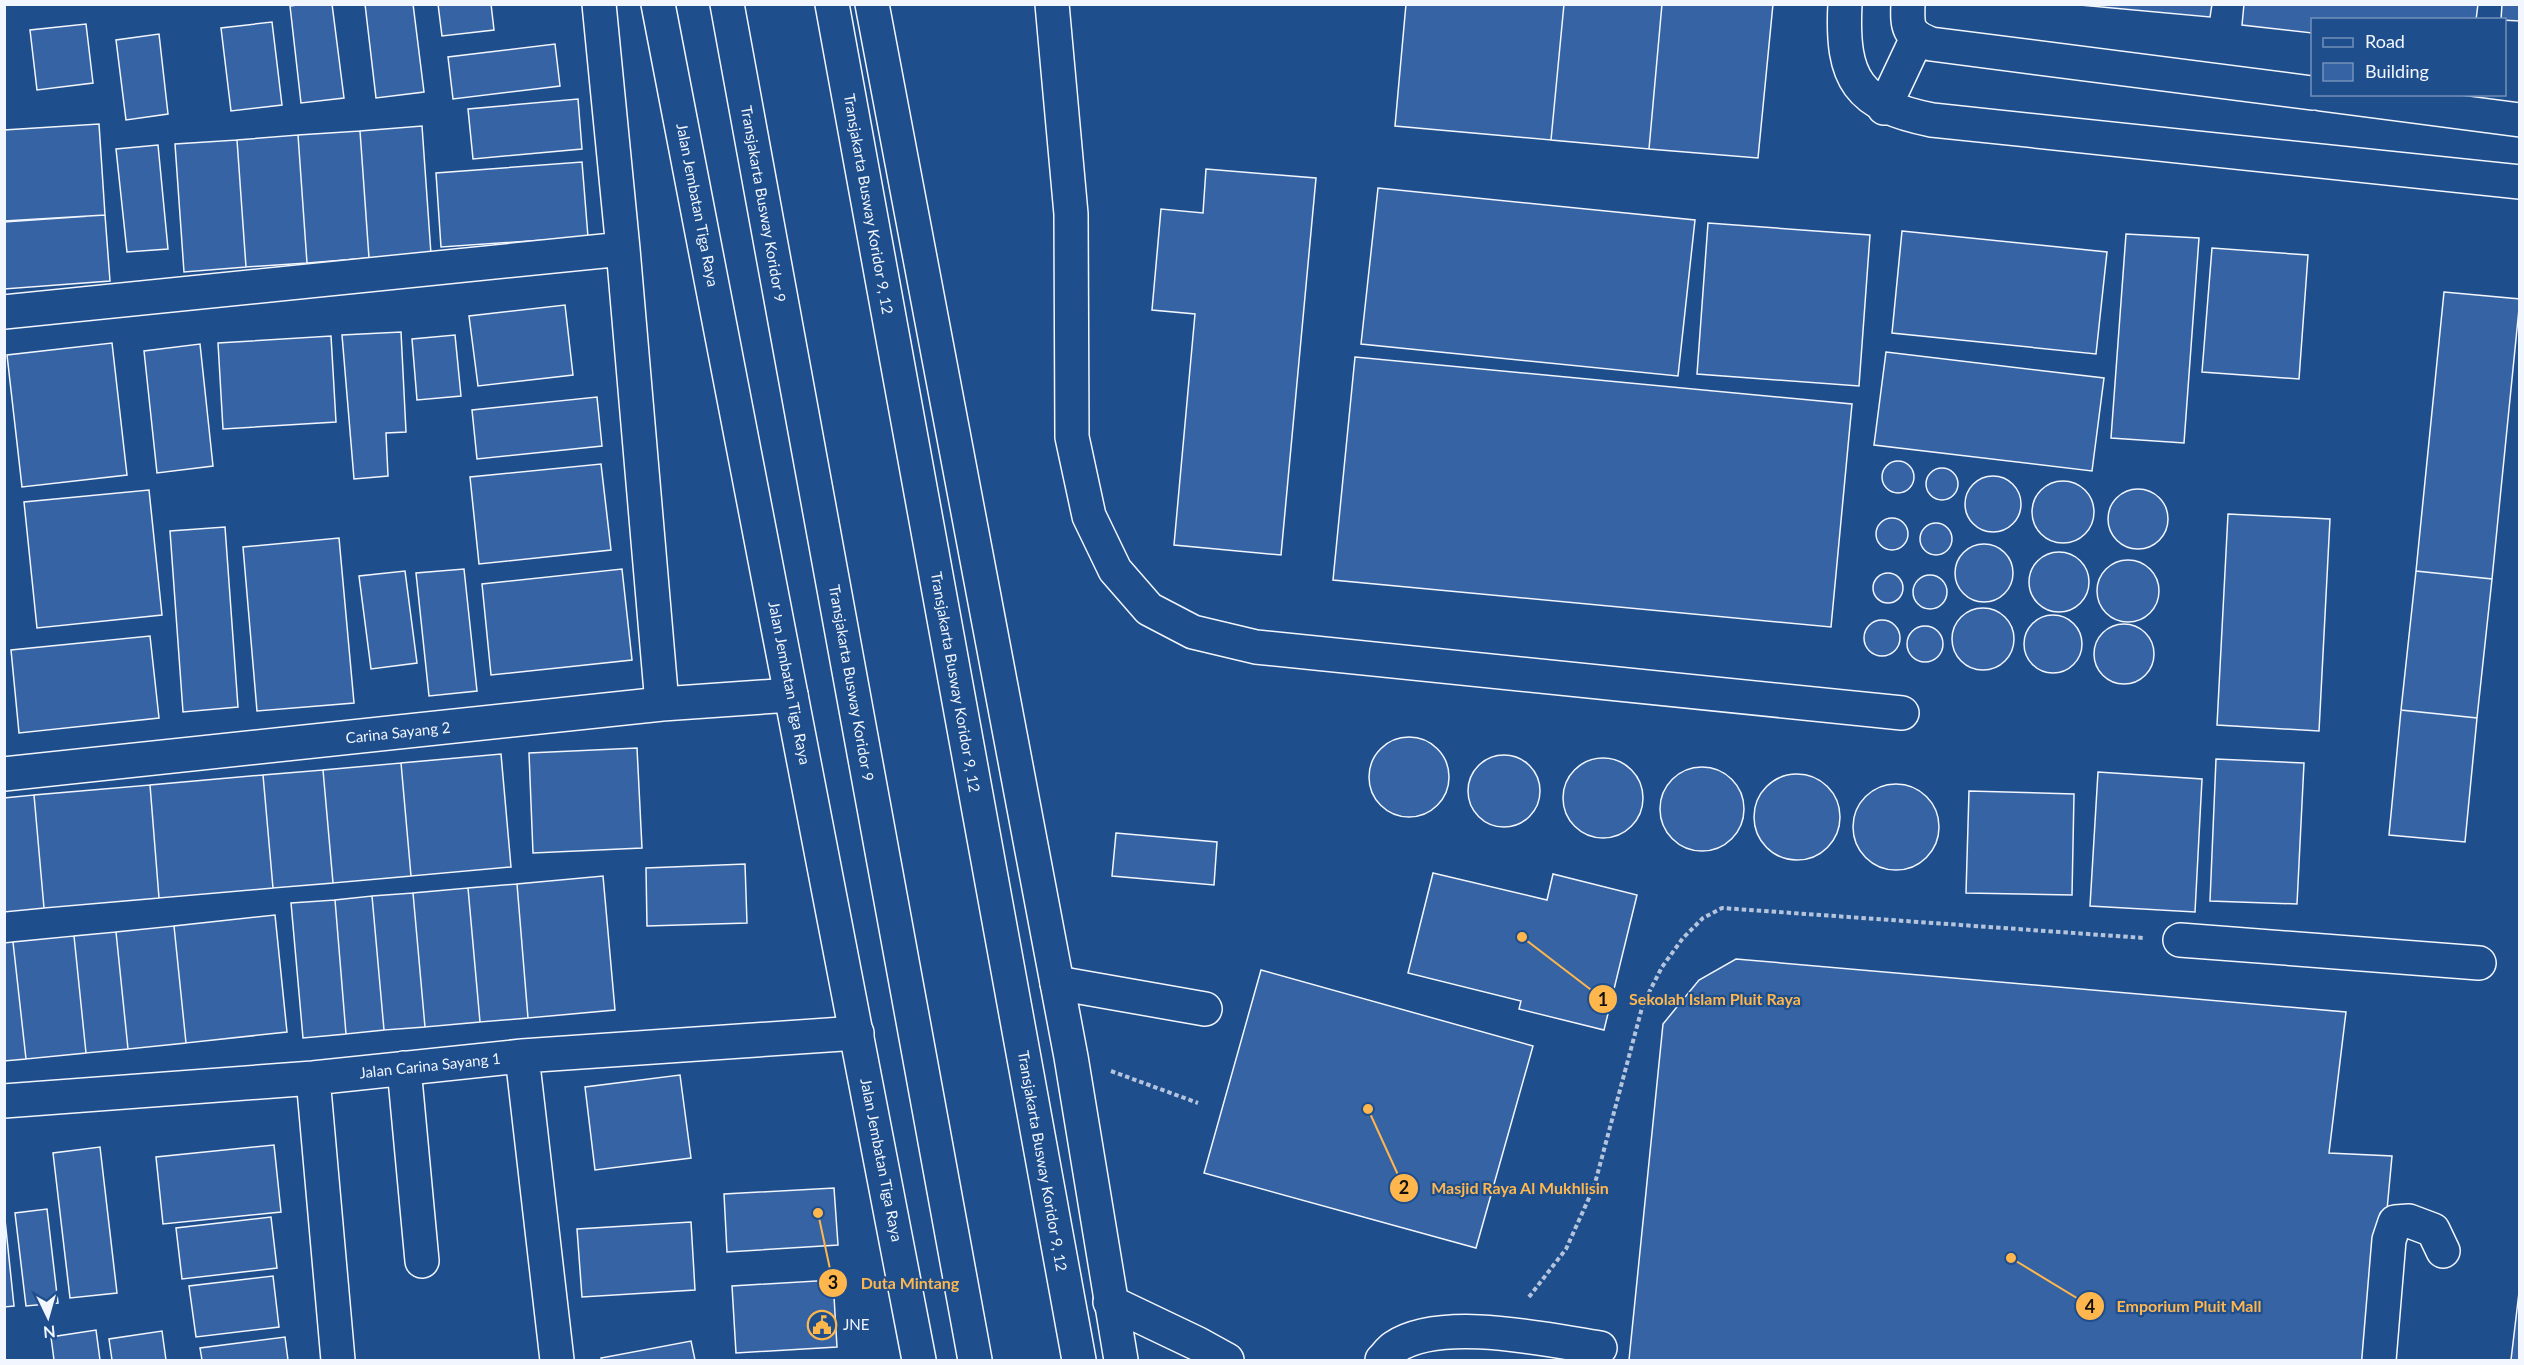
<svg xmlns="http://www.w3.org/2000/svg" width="2524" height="1365" viewBox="0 0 2524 1365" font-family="Lato,sans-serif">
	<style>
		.building { fill: #3563a3; stroke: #f2f6ff; stroke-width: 1.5 }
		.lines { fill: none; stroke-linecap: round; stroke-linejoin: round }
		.minor-casing { stroke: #f2f6ff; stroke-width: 36 }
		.highway-casing { stroke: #f2f6ff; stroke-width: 36 }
		.path { stroke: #b3c4dc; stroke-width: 4; stroke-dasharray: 4.5 3; stroke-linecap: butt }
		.minor { stroke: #1f4e8c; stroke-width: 33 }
		.highway { stroke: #1f4e8c; stroke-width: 33 }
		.labels { text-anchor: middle; stroke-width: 4.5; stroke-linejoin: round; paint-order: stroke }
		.street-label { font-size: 15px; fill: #f2f6ff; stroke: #1f4e8c }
		.poi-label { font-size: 15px; fill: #f2f6ff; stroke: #1f4e8c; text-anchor: start }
		.leader { fill: none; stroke: #ffb74d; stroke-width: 2 }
		.callout-dot { fill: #ffb74d; stroke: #1f4e8c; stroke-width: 2 }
		.mark-label { font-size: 18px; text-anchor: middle; font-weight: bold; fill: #111 }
		.callout-label { font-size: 16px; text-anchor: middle; font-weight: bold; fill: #ffb74d; stroke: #1f4e8c; stroke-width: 4.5; stroke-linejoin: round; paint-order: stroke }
	</style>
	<rect width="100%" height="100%" fill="#1f4e8c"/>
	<path class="building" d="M304 4H332L344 98 301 103 290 6Z
		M365 4H413L424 92 376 98Z
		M438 4H491L494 30 442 36Z
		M1406 4H1564L1551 140 1395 126Z
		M1564 4H1662L1649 149 1551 140Z
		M1662 4H1773L1758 158 1649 149Z
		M2069 4H2212L2210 17Z
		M2244 4H2478L2476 20H2312V33L2242 25Z
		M2502 4H2520V21L2501 20Z
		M272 22 282 105 231 111 221 28Z
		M86 24 93 83 37 90 30 30Z
		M159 34 168 114 126 120 116 40Z
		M555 44 560 86 453 99 448 57Z
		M578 99 582 149 473 159 468 109Z
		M99 124 105 215 4 221V130Z
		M422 126 431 254 369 258 360 131Z
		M360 131 369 258 307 263 298 135Z
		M298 135 307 263 246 267 237 140Z
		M237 140 246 267 184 272 175 144Z
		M158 145 168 249 127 252 116 149Z
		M582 162 588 237 441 247 436 173Z
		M1206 169 1316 178 1281 555 1174 545 1195 314 1152 310 1161 209 1203 213Z
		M1378 188 1695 220 1678 376 1361 344Z
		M105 215 110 281 4 289V222Z
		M1708 223 1870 235 1859 386 1697 374Z
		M1902 231 2107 252 2096 354 1892 333Z
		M2126 234 2199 238 2184 443 2111 438Z
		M2212 248 2308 255 2299 379 2202 372Z
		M2444 292 2520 299 2492 579 2416 571Z
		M565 305 573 375 478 386 469 316Z
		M401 332 406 432 386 433 388 476 354 479 342 335Z
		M455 335 461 396 417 400 412 339Z
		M331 336 336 422 223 429 218 343Z
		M112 343 127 475 22 487 7 355Z
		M200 344 213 466 157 473 144 351Z
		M1886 352 2104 378 2092 471 1874 445Z
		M1355 357 1852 404 1831 627 1333 580Z
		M597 397 602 446 477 459 472 410Z
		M1882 477a16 16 0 1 1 32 0a16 16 0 1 1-32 0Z
		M601 464 611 550 479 564 470 477Z
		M1926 484a16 16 0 1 1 32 0a16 16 0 1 1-32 0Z
		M1965 504a28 28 0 1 1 56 0a28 28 0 1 1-56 0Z
		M2032 512a31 31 0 1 1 62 0a31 31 0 1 1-62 0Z
		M2108 519a30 30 0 1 1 60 0a30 30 0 1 1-60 0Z
		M149 490 162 615 37 628 24 502Z
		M2228 514 2330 519 2319 731 2217 725Z
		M1876 534a16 16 0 1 1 32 0a16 16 0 1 1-32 0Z
		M1920 539a16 16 0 1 1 32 0a16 16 0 1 1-32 0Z
		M225 527 238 707 183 712 170 531Z
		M339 538 354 703 257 711 243 547Z
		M1955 573a29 29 0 1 1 58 0a29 29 0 1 1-58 0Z
		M2029 582a30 30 0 1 1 60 0a30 30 0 1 1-60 0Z
		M2097 591a31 31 0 1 1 62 0a31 31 0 1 1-62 0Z
		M464 569 477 691 429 696 416 573Z
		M622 569 632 660 491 675 482 584Z
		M405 571 417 663 371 669 359 576Z
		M2416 571 2492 579 2477 718 2401 710Z
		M1873 588a15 15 0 1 1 30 0a15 15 0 1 1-30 0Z
		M1913 592a17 17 0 1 1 34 0a17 17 0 1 1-34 0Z
		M1952 639a31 31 0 1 1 62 0a31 31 0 1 1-62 0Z
		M2024 644a29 29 0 1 1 58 0a29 29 0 1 1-58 0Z
		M1864 638a18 18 0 1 1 36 0a18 18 0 1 1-36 0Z
		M2094 654a30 30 0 1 1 60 0a30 30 0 1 1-60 0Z
		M1907 644a18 18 0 1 1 36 0a18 18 0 1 1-36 0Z
		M150 636 159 718 19 733 11 650Z
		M2401 710 2477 718 2465 842 2389 835Z
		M1369 777a40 40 0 1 1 80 0a40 40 0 1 1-80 0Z
		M637 748 642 848 533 853 529 753Z
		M501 754 511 867 411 876 401 763Z
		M1468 791a36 36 0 1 1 72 0a36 36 0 1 1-72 0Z
		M1563 798a40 40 0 1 1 80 0a40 40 0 1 1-80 0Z
		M2216 759 2304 763 2297 904 2210 901Z
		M401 763 411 876 333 883 323 770Z
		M1660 809a42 42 0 1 1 84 0a42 42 0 1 1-84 0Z
		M323 770 333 883 273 888 263 775Z
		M2098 772 2202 779 2195 912 2090 906Z
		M1754 817a43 43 0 1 1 86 0a43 43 0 1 1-86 0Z
		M263 775 273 888 159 898 150 785Z
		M1853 827a43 43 0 1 1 86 0a43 43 0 1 1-86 0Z
		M150 785 159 898 44 908 34 795Z
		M1969 791 2074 794 2072 895 1966 893Z
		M34 795 44 908 4 912V798Z
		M1116 833 1217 842 1214 885 1112 876Z
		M745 864 747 923 647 926 646 868Z
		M1433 873 1547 900 1553 874 1637 895 1604 1030 1519 1009 1521 1001 1408 973Z
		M603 876 615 1010 528 1018 517 884Z
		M517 884 528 1018 480 1022 468 888Z
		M468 888 480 1022 425 1027 413 893Z
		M413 893 425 1027 384 1030 372 896Z
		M372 896 384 1030 346 1034 335 900Z
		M335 900 346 1034 303 1038 291 903Z
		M275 915 287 1032 186 1043 174 926Z
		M174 926 186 1043 128 1049 116 932Z
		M116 932 128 1049 86 1053 74 936Z
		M74 936 86 1053 26 1059 13 942Z
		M13 942 26 1059 4 1061V943Z
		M1736 959 2346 1012 2329 1153 2392 1156 2373 1360H1629L1663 1024 1699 980Z
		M1261 970 1533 1046 1476 1248 1204 1173Z
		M680 1075 691 1158 595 1170 585 1087Z
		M274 1145 281 1212 163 1224 156 1157Z
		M100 1147 117 1293 70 1298 53 1153Z
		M834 1188 838 1245 727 1252 724 1194Z
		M47 1209 58 1303 26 1306 15 1213Z
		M4 1210 14 1306 4 1307Z
		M271 1217 277 1268 182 1279 176 1228Z
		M691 1222 695 1290 582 1297 577 1229Z
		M273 1276 279 1327 196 1337 189 1286Z
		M833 1280 837 1347 736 1353 732 1286Z
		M2520 1284V1360H2511Z
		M96 1330 100 1360H54L51 1337Z
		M162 1331 166 1360H112L109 1339Z
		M285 1337 288 1360H202L200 1348Z
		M691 1341 695 1360H602L601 1358Z"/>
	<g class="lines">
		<g class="minor-casing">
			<path id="minor" d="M599 4 623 249 662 704
				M727 4 975 1360
				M832 4 1079 1360
				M1052 4 1071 214 1072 437 1089 516 1115 570 1149 609 1193 632 1256 647 1902 713
				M1845 4C1841 80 1858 105 1932 120L2520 182
				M1908 4C1907 28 1908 35 1931 44L2312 93
				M2321 94 2520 120
				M1884 108 1917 38
				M4 312 623 249
				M4 774 662 704 791 695
				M2180 940 2479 963
				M1057 983 1205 1009
				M522 1056 557 1360
				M404 1068 422 1261
				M313 1078 338 1360
				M4 1101 313 1078 522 1056 857 1033
				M1110 1302 1198 1344 1227 1360
				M1382 1360C1386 1356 1390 1350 1395 1347 1442 1316 1547 1340 1600 1348
				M2379 1360 2389 1240 2395 1222 2409 1221 2433 1230 2443 1251"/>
		</g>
		<g class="highway-casing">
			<path id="highway" d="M658 4 919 1360
				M872 4 1071 1057 1121 1360"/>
		</g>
		<path class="path" d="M1111 1071 1198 1103
			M1529 1297 1566 1249 1594 1187 1643 1004 1662 967 1683 938 1703 918 1722 908 2144 938"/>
		<use href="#minor" class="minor"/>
		<use href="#highway" class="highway"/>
	</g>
	<defs>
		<g id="civic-ring" transform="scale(1.5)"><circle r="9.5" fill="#1f4e8c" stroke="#ffb74d" stroke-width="1.5"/><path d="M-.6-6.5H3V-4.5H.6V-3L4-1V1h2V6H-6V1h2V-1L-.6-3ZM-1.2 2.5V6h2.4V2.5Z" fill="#ffb74d"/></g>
	</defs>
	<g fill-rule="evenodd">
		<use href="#civic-ring" x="822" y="1325"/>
	</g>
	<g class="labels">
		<g class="street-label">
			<text transform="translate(763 204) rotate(80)" y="5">Transjakarta Busway Koridor 9</text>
			<text transform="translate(868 204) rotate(80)" y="5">Transjakarta Busway Koridor 9, 12</text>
			<text transform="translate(697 205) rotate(79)" y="5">Jalan Jembatan Tiga Raya</text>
			<text transform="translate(955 682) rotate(80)" y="5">Transjakarta Busway Koridor 9, 12</text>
			<text transform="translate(789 683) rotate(79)" y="5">Jalan Jembatan Tiga Raya</text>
			<text transform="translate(851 683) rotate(80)" y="5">Transjakarta Busway Koridor 9</text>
			<text transform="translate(398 733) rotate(-6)" y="5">Carina Sayang 2</text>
			<text transform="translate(430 1066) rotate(-6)" y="5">Jalan Carina Sayang 1</text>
			<text transform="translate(881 1160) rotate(79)" y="5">Jalan Jembatan Tiga Raya</text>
			<text transform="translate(1042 1161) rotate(80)" y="5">Transjakarta Busway Koridor 9, 12</text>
		</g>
		<g class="poi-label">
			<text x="843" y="1330">JNE</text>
		</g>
	</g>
	<path class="leader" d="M1522 937L1603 999M1368 1109L1404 1188M818 1213L833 1283M2011 1258L2090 1306"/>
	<g class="callout-dot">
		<circle cx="1522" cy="937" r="6"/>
		<circle cx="1368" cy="1109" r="6"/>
		<circle cx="818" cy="1213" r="6"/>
		<circle cx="2011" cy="1258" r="6"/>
		<circle cx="1603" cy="999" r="15"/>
		<circle cx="1404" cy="1188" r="15"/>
		<circle cx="833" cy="1283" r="15"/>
		<circle cx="2090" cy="1306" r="15"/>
	</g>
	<g class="mark-label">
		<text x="1603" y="1006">1</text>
		<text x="1404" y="1194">2</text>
		<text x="833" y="1289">3</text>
		<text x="2090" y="1313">4</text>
	</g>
	<g class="callout-label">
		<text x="1715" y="1005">Sekolah Islam Pluit Raya</text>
		<text x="1520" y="1194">Masjid Raya Al Mukhlisin</text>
		<text x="910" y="1289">Duta Mintang</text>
		<text x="2189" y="1312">Emporium Pluit Mall</text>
	</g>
	<rect width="2524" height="1365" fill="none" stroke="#f2f6ff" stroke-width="12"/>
	<rect x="2311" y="18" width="195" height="78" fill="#1f4e8c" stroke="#7391ba" stroke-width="1.5"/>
	<rect x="2323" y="38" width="30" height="9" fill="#1f4e8c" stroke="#7391ba" stroke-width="1.5"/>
	<text x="2365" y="48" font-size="18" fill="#f2f6ff">Road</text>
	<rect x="2323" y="63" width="30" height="18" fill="#3563a3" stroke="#7391ba" stroke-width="1.5"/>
	<text x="2365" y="78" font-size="18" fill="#f2f6ff">Building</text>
	<g transform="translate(48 1317) rotate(175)" stroke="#1f4e8c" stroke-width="4.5" paint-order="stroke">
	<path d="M0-4.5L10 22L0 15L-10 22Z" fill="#f2f6ff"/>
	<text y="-9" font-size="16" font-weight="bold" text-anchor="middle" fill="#f2f6ff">N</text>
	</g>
</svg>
